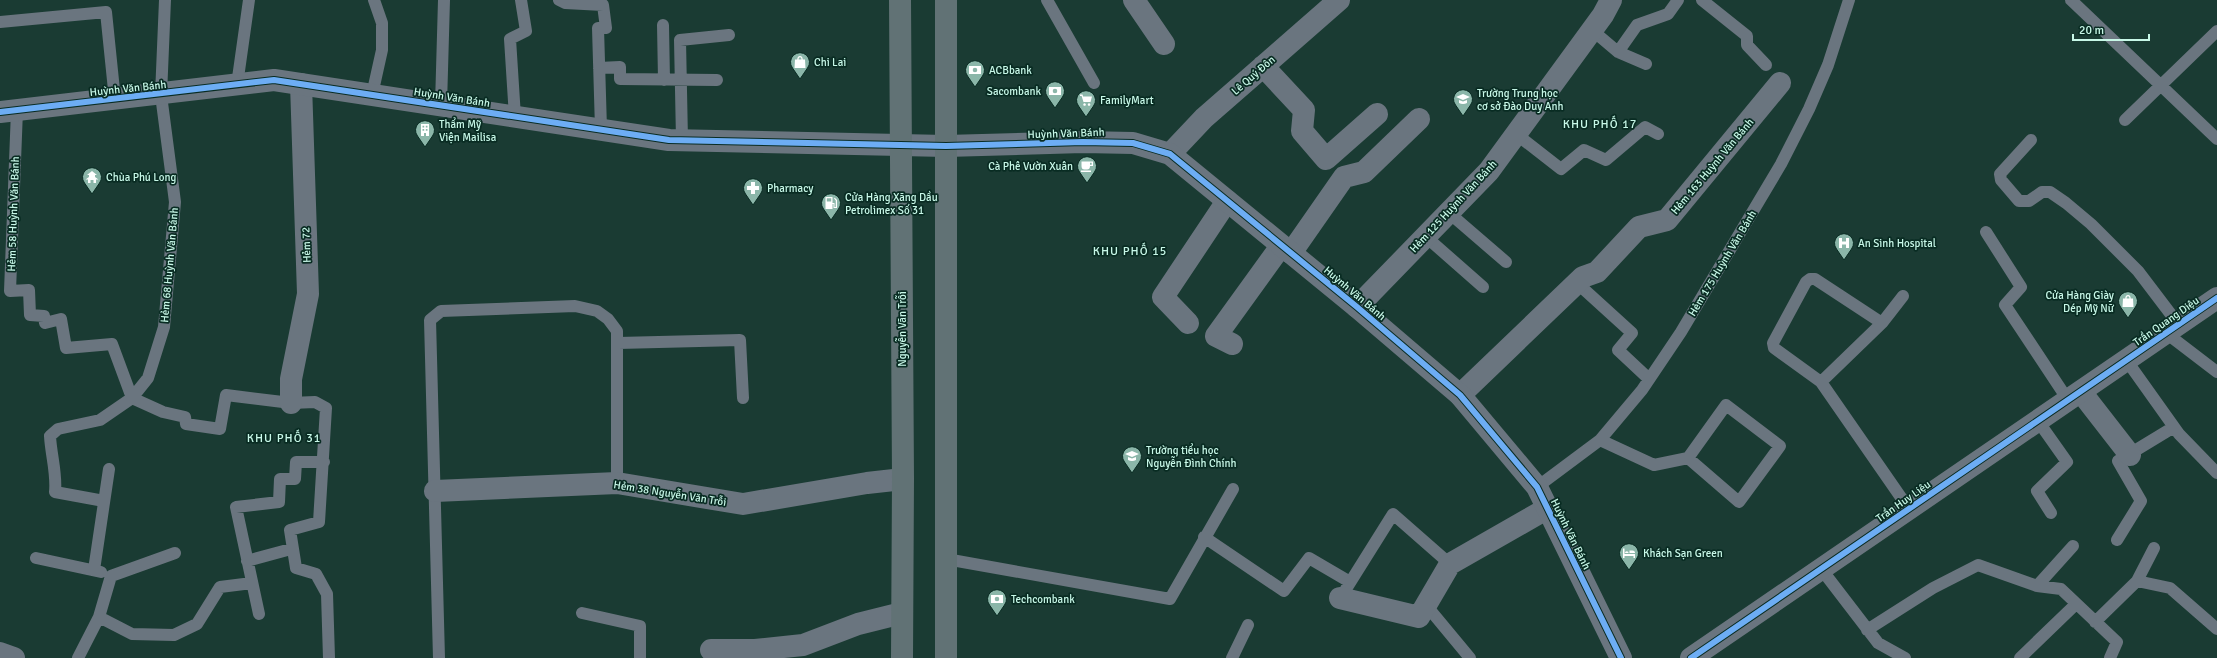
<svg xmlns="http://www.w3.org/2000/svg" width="2217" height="658" viewBox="0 0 2217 658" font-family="Signika,sans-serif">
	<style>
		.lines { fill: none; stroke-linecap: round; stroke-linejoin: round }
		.service { stroke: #6a757f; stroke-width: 12 }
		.minor { stroke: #6a757f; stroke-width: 22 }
		.tertiary { stroke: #6a757f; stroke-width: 22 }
		.primary { stroke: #617275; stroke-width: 22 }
		.cycleway-casing { stroke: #092c23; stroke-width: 8 }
		.cycleway { stroke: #6dadf4; stroke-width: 6 }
		.labels { text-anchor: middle; stroke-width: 3.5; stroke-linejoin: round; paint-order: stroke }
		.poi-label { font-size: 11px; fill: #c8f8e8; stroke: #092c23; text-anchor: start }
		.street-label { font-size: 11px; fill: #c8f8e8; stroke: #092c23 }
		.neighbourhood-label { font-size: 12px; letter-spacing: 1px; fill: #c8f8e8; stroke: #092c23 }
	</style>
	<rect width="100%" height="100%" fill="#1a3b33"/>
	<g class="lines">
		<path class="service" d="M559 0 565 3 603 5 606 28H598L601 129
			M1047 0 1094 83
			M1702 0 1747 36V45L1766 65
			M2071 0 2217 139
			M0 22 106 12 115 100
			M663 25 664 80
			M1592 30 1618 52 1646 64
			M1618 52 1637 25 1668 14 1678 0
			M599 68 620 67V79L717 80
			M237 85 249 0
			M372 95 382 50V23L374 0
			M441 105 444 0
			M17 110 10 291 29 290 30 315 44 316 45 323 61 319 66 348 112 344 132 398 163 412 185 417 186 424 220 429 226 395 291 403 315 402 326 408 319 522 290 530 296 568 316 574 327 594 329 658
			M515 117 510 39 526 31 521 0
			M2125 120 2217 31
			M1516 134 1561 169 1584 150 1606 160 1645 127 1658 134
			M682 140 680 40 729 35
			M2031 140 2000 174 2001 180 2019 201H2029L2042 192H2050L2066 203 2091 224 2138 271 2179 325
			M1448 212 1506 262
			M1986 232 2021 287 2005 305 2068 400
			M1425 236 1483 287
			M1577 283 1632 333 1618 350 1649 379
			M1903 296 1882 323 1821 382 1909 509
			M2166 333 2217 372
			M618 343 740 340 743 398
			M2127 361 2179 434 2217 473
			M1821 382 1774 348 1773 343 1806 282 1810 279H1815L1882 323
			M2038 421 2067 462 2037 491 2051 513
			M1600 440 1654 465 1688 458 1726 405 1780 446 1739 502 1688 458
			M1537 487 1600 440 1642 390 1681 332 1781 164 1809 109 1828 65 1849 0
			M104 501 55 492C57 474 51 455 50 436L58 429 100 420 132 398 148 378 164 327 175 202 161 95 165 0
			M1204 537 1284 591 1309 558 1350 582
			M2117 540 2141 501 2118 461 2174 427
			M36 558 101 572
			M946 559 1170 599 1233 489
			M247 561 291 549
			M94 570 109 469
			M1822 570 1878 643 1905 658
			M2137 581 2170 588 2217 629
			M2037 586 2073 546
			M1346 589 1393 514 1450 564
			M1426 605 1470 658
			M582 613 640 626V658
			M259 614 236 507 279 502 280 479H295L296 462H324
			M99 617 132 634 174 635 197 624 220 587 252 583
			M2095 622 2137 581 2154 548
			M1867 630 1933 588 1978 565 2037 586 2061 589 2117 642 2110 658
			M78 658 99 617 111 576 175 553
			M439 658 430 320 441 311 575 306 597 311 608 319 617 331V483
			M1232 658 1248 625
			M2020 658 2076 604"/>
		<path class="minor" d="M1134 0 1164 44
			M1263 66 1304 110 1302 131 1326 159 1377 114
			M1170 154 1204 118 1339 0
			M1291 253 1344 177 1364 172 1419 119
			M1357 307 1489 171 1603 15 1611 0
			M1188 323 1163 297 1227 201
			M1232 344 1216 336 1281 246
			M2081 392 2130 455
			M1460 395 1583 277 1597 272 1639 227 1667 220 1780 83
			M291 403V379L308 294 301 84
			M435 491 617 483 743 504 867 483 903 479
			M1340 598 1419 617 1450 564 1548 508
			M711 650H755L803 645 858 624 902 613
			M0 653 14 658"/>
		<path class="tertiary" d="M0 112 274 80 669 140 946 146 1083 142 1133 143 1170 154 1357 307 1460 395 1537 487 1621 658
			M1691 658 2217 298"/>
		<path class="primary" d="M900 0 903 479 902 658
			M946 0V658"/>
		<g class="cycleway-casing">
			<path id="cycleway" d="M0 112 274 80 669 140 946 146 1083 142 1133 143 1170 154 1357 307 1460 395 1537 487 1621 658
				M1691 658 2217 298"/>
		</g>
		<use href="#cycleway" class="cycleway"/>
	</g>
	<defs>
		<g id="shop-pin" transform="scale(1)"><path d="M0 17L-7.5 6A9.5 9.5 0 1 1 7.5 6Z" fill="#8bb6a9" stroke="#092c23"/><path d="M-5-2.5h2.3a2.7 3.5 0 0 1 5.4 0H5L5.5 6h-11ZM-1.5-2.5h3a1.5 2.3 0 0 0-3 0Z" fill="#fff"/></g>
		<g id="bank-pin" transform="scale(1)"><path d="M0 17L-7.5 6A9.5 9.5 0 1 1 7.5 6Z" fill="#8bb6a9" stroke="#092c23"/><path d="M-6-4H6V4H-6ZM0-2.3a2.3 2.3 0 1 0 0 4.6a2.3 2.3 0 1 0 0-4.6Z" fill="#fff"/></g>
		<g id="school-pin" transform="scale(1)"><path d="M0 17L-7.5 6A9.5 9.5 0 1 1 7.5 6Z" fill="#8bb6a9" stroke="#092c23"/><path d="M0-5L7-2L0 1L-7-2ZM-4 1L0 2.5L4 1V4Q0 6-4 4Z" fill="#fff"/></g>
		<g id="supermarket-pin" transform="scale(1)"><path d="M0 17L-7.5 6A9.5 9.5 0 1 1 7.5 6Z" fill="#8bb6a9" stroke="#092c23"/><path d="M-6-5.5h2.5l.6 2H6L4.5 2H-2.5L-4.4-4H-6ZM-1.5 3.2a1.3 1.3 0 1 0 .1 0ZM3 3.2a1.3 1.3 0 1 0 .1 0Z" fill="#fff"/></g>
		<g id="building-pin" transform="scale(1)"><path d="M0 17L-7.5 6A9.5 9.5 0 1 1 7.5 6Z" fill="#8bb6a9" stroke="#092c23"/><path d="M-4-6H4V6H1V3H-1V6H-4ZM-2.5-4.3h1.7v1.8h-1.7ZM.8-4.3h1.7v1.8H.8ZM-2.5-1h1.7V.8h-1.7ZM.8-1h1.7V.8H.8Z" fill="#fff"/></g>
		<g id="cafe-pin" transform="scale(1)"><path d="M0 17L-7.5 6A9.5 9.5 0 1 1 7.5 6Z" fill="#8bb6a9" stroke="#092c23"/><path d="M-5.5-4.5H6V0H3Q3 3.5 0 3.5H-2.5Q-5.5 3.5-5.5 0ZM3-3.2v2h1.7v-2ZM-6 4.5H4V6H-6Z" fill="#fff"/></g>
		<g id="temple-pin" transform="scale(1)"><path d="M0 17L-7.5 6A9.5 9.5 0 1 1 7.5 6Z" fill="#8bb6a9" stroke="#092c23"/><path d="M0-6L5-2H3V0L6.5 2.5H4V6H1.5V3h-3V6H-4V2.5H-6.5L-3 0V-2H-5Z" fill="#fff"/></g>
		<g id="pharmacy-pin" transform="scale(1)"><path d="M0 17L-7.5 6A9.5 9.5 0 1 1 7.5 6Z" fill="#8bb6a9" stroke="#092c23"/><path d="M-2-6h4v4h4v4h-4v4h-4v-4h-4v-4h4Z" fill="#fff"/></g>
		<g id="fuel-pin" transform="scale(1)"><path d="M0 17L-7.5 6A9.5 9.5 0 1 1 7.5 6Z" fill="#8bb6a9" stroke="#092c23"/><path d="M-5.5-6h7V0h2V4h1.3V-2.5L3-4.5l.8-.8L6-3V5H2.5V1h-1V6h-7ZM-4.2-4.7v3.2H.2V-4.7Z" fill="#fff"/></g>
		<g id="hospital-pin" transform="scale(1)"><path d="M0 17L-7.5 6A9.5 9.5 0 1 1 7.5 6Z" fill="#8bb6a9" stroke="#092c23"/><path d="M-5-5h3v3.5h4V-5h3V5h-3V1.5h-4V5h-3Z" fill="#fff"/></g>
		<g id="hotel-pin" transform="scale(1)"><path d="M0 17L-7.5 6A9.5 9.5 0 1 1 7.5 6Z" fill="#8bb6a9" stroke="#092c23"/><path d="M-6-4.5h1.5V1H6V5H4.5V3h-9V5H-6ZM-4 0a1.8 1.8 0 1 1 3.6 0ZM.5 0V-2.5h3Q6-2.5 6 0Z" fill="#fff"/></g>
	</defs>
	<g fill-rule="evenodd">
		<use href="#shop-pin" x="800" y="62"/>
		<use href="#bank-pin" x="975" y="70"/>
		<use href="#bank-pin" x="1055" y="91"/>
		<use href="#school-pin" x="1463" y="99"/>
		<use href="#supermarket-pin" x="1086" y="100"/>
		<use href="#building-pin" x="425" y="130"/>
		<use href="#cafe-pin" x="1087" y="166"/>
		<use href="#temple-pin" x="92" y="177"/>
		<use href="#pharmacy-pin" x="753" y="188"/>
		<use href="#fuel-pin" x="831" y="203"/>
		<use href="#hospital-pin" x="1844" y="243"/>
		<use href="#shop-pin" x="2128" y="301"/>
		<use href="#school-pin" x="1132" y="456"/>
		<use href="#hotel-pin" x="1629" y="553"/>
		<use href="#bank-pin" x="997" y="599"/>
	</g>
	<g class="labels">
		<g class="poi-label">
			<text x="814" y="66">Chi Lai</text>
			<text x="989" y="74">ACBbank</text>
			<text x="1041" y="95" text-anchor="end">Sacombank</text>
			<text x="1477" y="97">Trường Trung học<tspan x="1477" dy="13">cơ sở Đào Duy Anh</tspan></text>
			<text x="1100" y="104">FamilyMart</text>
			<text x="439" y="128">Thẩm Mỹ<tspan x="439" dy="13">Viện Mailisa</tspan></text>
			<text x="1073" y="170" text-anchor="end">Cà Phê Vườn Xuân</text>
			<text x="106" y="181">Chùa Phú Long</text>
			<text x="767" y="192">Pharmacy</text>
			<text x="845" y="201">Cửa Hàng Xăng Dầu<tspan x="845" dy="13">Petrolimex Số 31</tspan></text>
			<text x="1858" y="247">An Sinh Hospital</text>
			<text x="2114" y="299" text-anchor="end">Cửa Hàng Giày<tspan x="2114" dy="13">Dép Mỹ Nữ</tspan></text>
			<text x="1146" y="454">Trường tiểu học<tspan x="1146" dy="13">Nguyễn Đình Chính</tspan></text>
			<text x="1643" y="557">Khách Sạn Green</text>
			<text x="1011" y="603">Techcombank</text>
		</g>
		<g class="street-label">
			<text transform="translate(1253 75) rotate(-41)" y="4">Lê Quý Ðôn</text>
			<text transform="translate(128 88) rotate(-6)" y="4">Huỳnh Văn Bánh</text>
			<text transform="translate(452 97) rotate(9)" y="4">Huỳnh Văn Bánh</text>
			<text transform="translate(1066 133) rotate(-2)" y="4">Huỳnh Văn Bánh</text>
			<text transform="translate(1712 166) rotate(-50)" y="4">Hẻm 163 Huỳnh Văn Bánh</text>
			<text transform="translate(1453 206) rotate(-47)" y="4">Hẻm 125 Huỳnh Văn Bánh</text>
			<text transform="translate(13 214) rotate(-88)" y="4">Hẻm 58 Huỳnh Văn Bánh</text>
			<text transform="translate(306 245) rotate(-92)" y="4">Hẻm 72</text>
			<text transform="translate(1722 263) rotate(-59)" y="4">Hẻm 175 Huỳnh Văn Bánh</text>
			<text transform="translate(169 265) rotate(-85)" y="4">Hẻm 68 Huỳnh Văn Bánh</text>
			<text transform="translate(1355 293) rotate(40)" y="4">Huỳnh Văn Bánh</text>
			<text transform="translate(2166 321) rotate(-35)" y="4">Trần Quang Diệu</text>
			<text transform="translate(902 329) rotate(-90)" y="4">Nguyễn Văn Trỗi</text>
			<text transform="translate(670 493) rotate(9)" y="4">Hẻm 38 Nguyễn Văn Trỗi</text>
			<text transform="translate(1903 501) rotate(-35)" y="4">Trần Huy Liệu</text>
			<text transform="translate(1571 534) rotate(64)" y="4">Huỳnh Văn Bánh</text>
		</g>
		<g class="neighbourhood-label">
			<text x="1600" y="128">KHU PHỐ 17</text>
			<text x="1130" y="255">KHU PHỐ 15</text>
			<text x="284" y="442">KHU PHỐ 31</text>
		</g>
	</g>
	<path d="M2073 34v6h76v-6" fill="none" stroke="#c8f8e8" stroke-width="2"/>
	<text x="2079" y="34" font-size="12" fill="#c8f8e8" stroke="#092c23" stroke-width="3" paint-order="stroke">20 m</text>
</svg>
